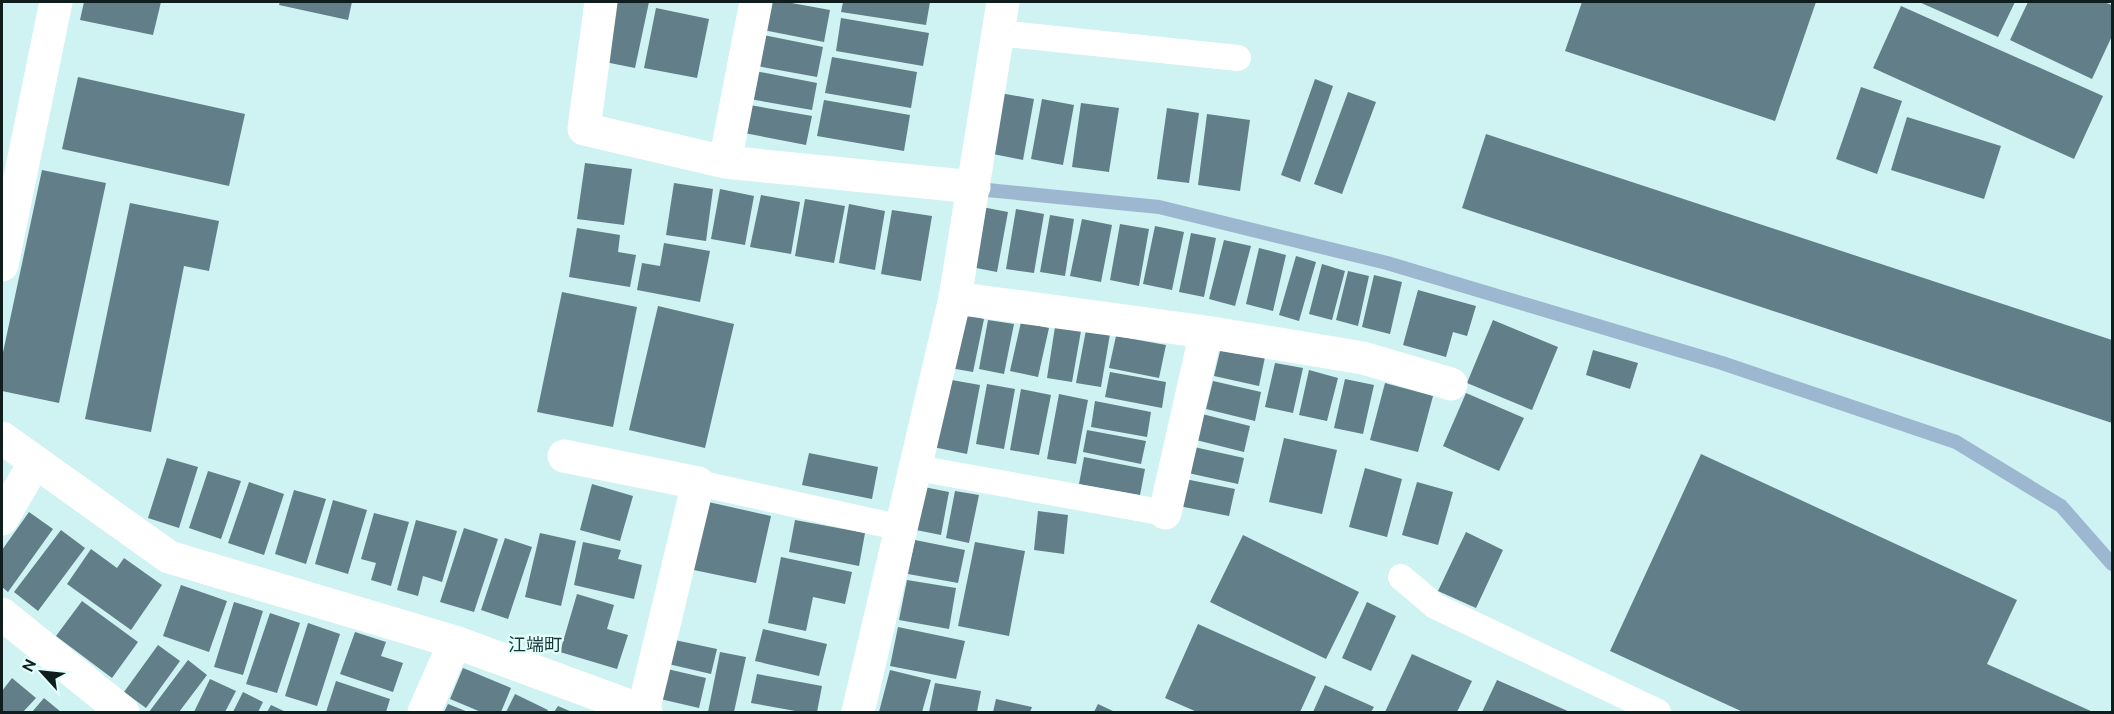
<svg xmlns="http://www.w3.org/2000/svg" width="2114" height="714" viewBox="0 0 2114 714" font-family="Ubuntu,'Noto Sans JP',sans-serif">
	<style>
		.lines { fill: none; stroke-linecap: round; stroke-linejoin: round }
		.stream { stroke: #9db7d0; stroke-width: 14 }
		.building { fill: #627e88 }
		.lane { stroke: #fff; stroke-width: 26 }
		.street { stroke: #fff; stroke-width: 33 }
		.labels { text-anchor: middle; stroke-width: 5; stroke-linejoin: round; paint-order: stroke }
		.neighbourhood-label { font-size: 18px; fill: #173535; stroke: #e2fefd }
	</style>
	<rect width="100%" height="100%" fill="#cff2f2"/>
	<g class="lines">
		<path class="stream" d="M987 190 1159 207 1387 263 1722 363 1956 442 2061 506 2112 564"/>
	</g>
	<path class="building" d="M84 2H161L153 35 80 20Z
		M280 2H352L348 20 279 5Z
		M611 2H649L635 68 600 61Z
		M763 2H786L830 10 824 42 758 29Z
		M843 2H930L926 25 841 12Z
		M1582 2H1816L1775 121 1565 51Z
		M1919 2H2015L1998 37Z
		M2028 2H2104L2112 5V36L2092 79 2010 40Z
		M1901 6 2103 96 2074 159 1873 68Z
		M656 8 709 19 697 78 644 68Z
		M841 18 929 33 923 66 836 51Z
		M758 34 823 47 817 77 751 65Z
		M832 57 917 72 911 108 825 93Z
		M750 70 817 83 812 110 744 98Z
		M78 77 245 114 229 186 62 149Z
		M1315 79 1333 86 1300 182 1281 175Z
		M1861 87 1902 101 1877 174 1836 159Z
		M1348 92 1376 102 1342 194 1314 184Z
		M1000 93 1034 99 1023 160 988 153Z
		M1042 99 1074 105 1063 165 1031 159Z
		M824 100 910 115 904 151 817 136Z
		M1081 103 1119 108 1109 172 1072 167Z
		M744 104 812 116 806 145 739 132Z
		M1167 108 1199 113 1189 183 1157 179Z
		M1207 114 1250 120 1240 191 1198 185Z
		M1907 117 2001 146 1984 199 1891 170Z
		M1486 134 2112 340V423L1462 208Z
		M585 163 632 169 624 225 577 219Z
		M42 170 106 183 59 403 2 391V357Z
		M674 183 713 189 706 241 666 235Z
		M720 189 754 196 745 245 711 239Z
		M761 195 800 202 791 254 750 247Z
		M805 199 845 206 834 263 795 256Z
		M130 203 219 221 209 271 184 266 151 432 85 419Z
		M849 204 885 211 875 270 839 263Z
		M982 207 1008 212 997 272 971 267Z
		M1016 209 1044 214 1034 273 1006 269Z
		M892 210 932 216 921 281 881 274Z
		M1050 215 1074 219 1065 276 1040 272Z
		M1082 219 1112 225 1101 282 1070 276Z
		M1120 224 1149 229 1139 286 1110 280Z
		M1155 226 1184 232 1172 290 1143 284Z
		M577 228 620 235 618 252 636 255 630 287 569 277Z
		M1191 233 1216 238 1204 297 1179 292Z
		M1224 240 1251 246 1235 306 1209 299Z
		M664 243 710 251 700 302 637 290 642 263 660 266Z
		M1259 248 1286 255 1273 311 1246 304Z
		M1296 256 1316 262 1299 321 1279 315Z
		M1322 264 1345 271 1332 320 1309 314Z
		M1348 271 1369 276 1358 326 1336 320Z
		M1374 275 1402 282 1390 334 1362 327Z
		M1418 290 1476 306 1467 336 1453 332 1446 357 1403 345Z
		M562 292 637 307 613 427 537 412Z
		M658 306 734 324 705 448 629 430Z
		M962 314 984 319 973 372 950 368Z
		M988 320 1014 324 1004 374 979 369Z
		M1493 320 1558 347 1532 410 1467 383Z
		M1021 322 1049 328 1038 377 1010 371Z
		M1055 327 1081 331 1072 382 1047 378Z
		M1086 330 1110 334 1101 387 1076 383Z
		M1116 336 1166 345 1159 378 1109 368Z
		M1221 347 1265 357 1259 386 1214 376Z
		M1593 350 1638 363 1630 389 1586 375Z
		M1275 363 1303 368 1293 413 1265 407Z
		M1309 370 1338 378 1327 421 1299 415Z
		M1110 372 1166 382 1162 408 1105 397Z
		M946 379 980 385 967 454 933 447Z
		M1345 379 1374 385 1363 434 1334 428Z
		M1213 381 1261 392 1255 421 1206 409Z
		M1385 383 1433 396 1418 452 1370 440Z
		M987 384 1015 389 1004 449 976 444Z
		M1021 389 1051 395 1039 455 1010 450Z
		M1466 393 1524 418 1499 471 1443 446Z
		M1059 394 1088 400 1076 464 1047 459Z
		M1095 401 1151 412 1147 437 1091 427Z
		M1202 414 1250 426 1244 452 1196 440Z
		M1087 430 1146 441 1141 464 1083 452Z
		M1284 438 1337 450 1322 514 1269 502Z
		M1194 447 1244 458 1238 484 1188 473Z
		M809 453 878 467 872 499 802 485Z
		M1701 454 2017 600 1987 664 2093 712H1743L1610 651Z
		M1084 457 1145 469 1140 495 1079 484Z
		M167 458 198 467 179 528 148 518Z
		M1365 468 1402 479 1387 537 1349 527Z
		M208 471 241 481 221 539 189 528Z
		M1185 479 1235 489 1229 516 1179 506Z
		M249 482 284 494 264 555 228 543Z
		M1417 482 1453 492 1438 545 1402 535Z
		M592 484 633 496 620 541 580 530Z
		M924 487 949 492 941 535 916 530Z
		M294 490 326 499 306 564 275 554Z
		M955 491 979 495 969 543 946 538Z
		M333 500 367 510 348 574 315 564Z
		M704 501 771 516 756 583 689 569Z
		M1038 511 1068 515 1064 554 1034 550Z
		M29 512 53 529 8 592 2 587V550Z
		M374 513 409 522 391 586 371 580 376 563 361 559Z
		M416 520 457 531 442 582 423 576 418 596 397 590Z
		M795 520 865 533 859 566 789 552Z
		M464 528 498 539 474 612 440 602Z
		M61 530 85 548 38 611 14 592Z
		M1466 532 1503 550 1476 608 1438 591Z
		M540 533 576 541 561 606 525 597Z
		M1243 535 1359 592 1326 659 1210 602Z
		M505 538 532 547 508 619 481 610Z
		M915 540 965 550 958 583 908 574Z
		M583 542 621 550 618 559 642 565 634 599 574 585Z
		M975 542 1025 551 1009 636 958 626Z
		M91 549 117 568 124 558 162 585 131 630 67 584Z
		M781 557 852 572 845 604 813 597 806 631 768 623Z
		M907 580 956 588 949 629 899 620Z
		M181 585 227 601 209 652 163 636Z
		M577 594 614 605 607 629 628 635 617 669 560 652Z
		M82 601 138 642 112 678 56 636Z
		M234 602 263 611 243 675 214 667Z
		M1367 602 1396 616 1371 671 1342 658Z
		M270 613 300 623 277 693 246 684Z
		M308 623 340 634 317 706 285 696Z
		M1198 624 1316 677 1300 712H1197L1165 698Z
		M898 627 965 641 956 679 890 666Z
		M763 629 827 644 819 676 755 661Z
		M355 632 386 642 381 656 403 663 393 692 340 674Z
		M670 639 717 649 711 674 664 663Z
		M158 645 180 661 146 708 124 692Z
		M720 652 746 657 734 712H708Z
		M1412 654 1472 681 1457 712H1385Z
		M188 660 207 675 179 712H149Z
		M463 668 511 688 501 712H481L450 699Z
		M663 668 706 678 699 708 656 698Z
		M890 670 931 680 922 712H879Z
		M757 674 822 686 817 712H801L751 703Z
		M12 678 36 698 23 712H2V691Z
		M210 679 236 691 225 712H194Z
		M1497 680 1570 712H1482Z
		M336 681 390 699 386 712H326Z
		M935 683 981 691 977 712H929Z
		M1325 685 1374 707 1371 712H1313Z
		M243 692 263 702 258 712H233Z
		M515 694 548 710 547 712H506Z
		M44 698 61 712H32Z
		M996 699 1032 707 1030 712H993Z
		M448 704 468 712H444Z
		M1098 704 1115 712H1094Z
		M271 705 286 712H267Z
		M558 706 572 712H554Z"/>
	<g class="lines">
		<path class="lane" d="M998 33 1238 58
			M917 468 1165 513
			M698 483 902 528
			M1401 577 1435 606 1658 712"/>
		<path class="street" d="M601 2 584 129 725 162 974 187
			M725 162 756 2
			M2 265 56 2
			M955 298 1206 332 1363 358 1451 384
			M2 438 169 557 455 642 424 712
			M564 456 698 483 643 712
			M1165 513 1206 332
			M2 519 35 462
			M2 614 123 712
			M455 642 646 712
			M858 712 955 298 1003 2"/>
	</g>
	<g class="labels">
		<g class="neighbourhood-label">
			<text x="535" y="651">江端町</text>
		</g>
	</g>
	<rect width="2114" height="714" fill="none" stroke="#101d1d" stroke-width="6"/>
	<g transform="translate(42 672) rotate(297)" stroke="#e2fefd" stroke-width="4.5" paint-order="stroke">
	<path d="M0-4.5L10 22L0 15L-10 22Z" fill="#101d1d"/>
	<text y="-9" font-size="16" font-weight="bold" text-anchor="middle" fill="#101d1d">N</text>
	</g>
</svg>
